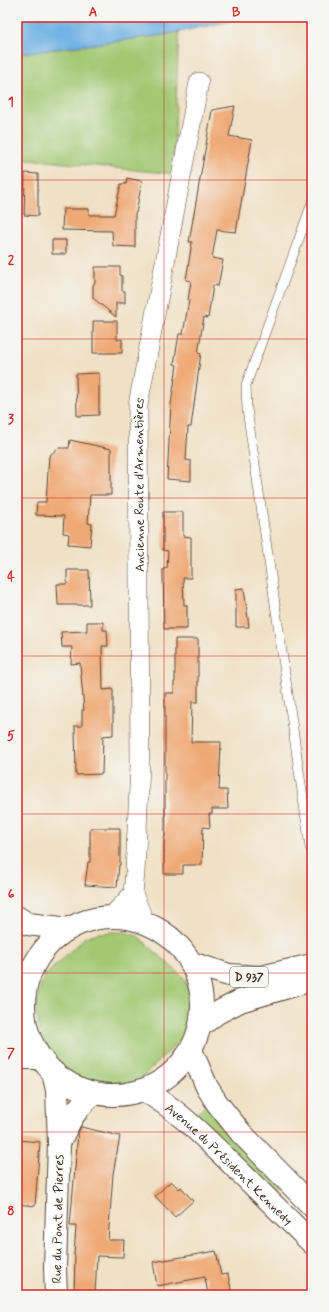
<svg xmlns="http://www.w3.org/2000/svg" width="329" height="1312" viewBox="0 0 329 1312" font-family="Mynerve,sans-serif">
	<style>
		.green { fill: #a2c872; stroke: #6e7948 }
		.water { fill: #70b1e4; stroke: #566e81 }
		.building { fill: #efa975 }
		.lines { fill: none; stroke-linecap: round; stroke-linejoin: round }
		.lane-casing { stroke: #564537; stroke-width: 10 }
		.street-casing { stroke: #564537; stroke-width: 20 }
		.secondary-casing { stroke: #564537; stroke-width: 24 }
		.primary-casing { stroke: #564537; stroke-width: 24 }
		.lane { stroke: #fff; stroke-width: 9 }
		.street { stroke: #fff; stroke-width: 19 }
		.secondary { stroke: #fff; stroke-width: 22 }
		.primary { stroke: #fff; stroke-width: 22 }
		.grid { fill: none; stroke: #d62828; stroke-width: 1; stroke-opacity: 0.55 }
		.labels { text-anchor: middle; stroke-width: 3; stroke-linejoin: round; paint-order: stroke }
		.shield { fill: #f6f6f2; stroke: #73675e; stroke-width: 1 }
		.shield-label { font-size: 12px; font-weight: bold; fill: #3b2a1e }
		.street-label { font-size: 13px; fill: #3b2a1e; stroke: #f6f6f2 }
		.neatline { fill: none; stroke: #d62828; stroke-width: 1.5 }
		.grid-label { font-size: 13px; text-anchor: middle; font-weight: bold; fill: #d62828 }
	</style>
	<rect width="100%" height="100%" fill="#f6f6f2"/>
	<filter id="ink" filterUnits="userSpaceOnUse"><feTurbulence type="fractalNoise" baseFrequency=".025" numOctaves="2"/><feDisplacementMap in="SourceGraphic" scale="8" xChannelSelector="R" yChannelSelector="G"/><feConvolveMatrix kernelMatrix="1 2 1 2 8 2 1 2 1" color-interpolation-filters="sRGB"/></filter>
	<filter id="wash" filterUnits="userSpaceOnUse"><feTurbulence type="fractalNoise" baseFrequency=".012" numOctaves="4" result="noise"/><feDisplacementMap in="SourceGraphic" scale="16" xChannelSelector="R" yChannelSelector="G"/><feGaussianBlur stdDeviation="0.9" result="paint"/><feColorMatrix in="noise" values="0 0 0 0 0 0 0 0 0 0 0 0 0 0 0 0 0 1.4 0 .05"/><feComposite in="paint" operator="in"/></filter>
	<g filter="url(#wash)">
		<rect width="100%" height="100%" fill="#f0e0c4"/>
		<path class="green" d="M179 32 173 174 17 158V54Z
			M111 932H125L138 936 184 978 189 992 190 1007 189 1022 185 1036 138 1081 119 1085H100L81 1079 67 1070 51 1056 40 1032 36 1011 37 1000 43 978 85 937 98 933Z
			M206 1105 282 1188V1192L278 1196 192 1116Z"/>
		<path class="water" d="M17 17H251L163 35 17 54Z"/>
		<g id="blocks">
			<path class="building" d="M235 106 229 136 252 140 236 232 217 230 212 258 223 260 218 286 213 285 208 318 204 317 198 353 201 354 200 360 191 427H188L186 460 191 461V481L167 479 171 404 177 365 174 364 179 334H183L189 300H188L191 281 186 280 192 242H189L212 110Z
				M25 173 38 174V216L24 215Z
				M127 178 142 181 136 213H135V247L113 246 112 231 62 230 63 209H89V215H114L121 184H126Z
				M52 240H66V254H52Z
				M95 267H120V275L122 276V291H125V303H116V317L93 298V285L95 283Z
				M93 321H117V340L122 339V353H93Z
				M99 373V415L77 416 76 374Z
				M70 440 111 449V495H90L88 523 92 524 90 546 68 544 69 534 63 533 64 516 36 515 37 502H46L49 456 58 448H69Z
				M163 512H183V536L191 537V578H183L184 605H187V629H164L163 569 167 568 168 551 163 550Z
				M67 570H89L90 605H58L57 584H67Z
				M244 588 249 627H236V589Z
				M87 622H103V630H107L108 646H102L103 690 113 689V735L103 736 102 774 76 775 75 726H82V710H84L80 663 71 664 72 647H62L61 632 87 631Z
				M175 639H198V702H192L191 742H221L219 790H227L228 809H212V814H209L210 828 203 827 202 865H183V874H164V837H165V693H174V682H175Z
				M90 828H120V865H119L117 887 85 885 88 862H90Z
				M81 1127 120 1136 113 1174 108 1240H124L123 1257 97 1256 95 1295H74L75 1255H74L76 1226H70L78 1133Z
				M17 1140 40 1142 35 1206 17 1204Z
				M171 1181 179 1189 181 1187 193 1201 175 1217 155 1196Z
				M216 1251 221 1275 228 1274 232 1295H208L205 1277 157 1286 153 1262Z"/>
		</g>
	</g>
	<g filter="url(#ink)">
		<use href="#blocks" fill-opacity="0" stroke="#564537" stroke-width="1"/>
		<g class="lines">
			<g class="lane-casing">
				<path id="lane" d="M312 203 246 385 247 409 310 847 312 850"/>
			</g>
			<g class="street-casing">
				<g id="street">
					<path d="M111 917 133 894"/>
					<path id="s1" d="M145 923 133 894 135 872 140 765 138 405 199 82"/>
				</g>
			</g>
			<g class="secondary-casing">
				<g id="secondary">
					<path d="M191 1050 207 1087 217 1103 241 1133 312 1206"/>
					<path d="M53 1073 57 1090 59 1144 55 1268 56 1295"/>
					<path id="s2" d="M143 1090C178 1109 206 1139 234 1166 260 1192 286 1217 312 1243"/>
					<path d="M60 1141C70 1120 76 1108 94 1093"/>
				</g>
			</g>
			<g class="primary-casing">
				<path id="primary" d="M17 917 28 924 69 929
					M24 1006a89 89 0 1 1 178 0a89 89 0 1 1-178 0Z
					M191 963 229 975 261 977 312 965
					M200 1026 217 1013 240 1001 312 980
					M17 1058H40"/>
			</g>
			<use href="#lane" class="lane"/>
			<use href="#street" class="street"/>
			<use href="#secondary" class="secondary"/>
			<use href="#primary" class="primary"/>
		</g>
	</g>
	<path class="grid" d="M164 17V1295M17 180H312M17 339H312M17 498H312M17 656H312M17 814H312M17 973H312M17 1132H312"/>
	<g class="labels">
		<rect class="shield" x="230" y="967" width="38" height="20" rx="3"/>
		<g class="shield-label">
			<text x="249" y="981">D 937</text>
		</g>
		<g class="street-label">
			<text dy="5" stroke="none"><textPath href="#s1" startOffset="441">Ancienne Route d'Armentières</textPath></text>
			<text dy="5" stroke="none"><textPath href="#s2" startOffset="114">Avenue du Président Kennedy</textPath></text>
			<text transform="translate(57 1219) rotate(-89)" y="5">Rue du Pont de Pierres</text>
		</g>
	</g>
	<rect width="329" height="1312" fill="none" stroke="#f6f6f2" stroke-width="44"/>
	<rect x="22" y="22" width="285" height="1268" class="neatline"/>
	<g class="grid-label">
		<text x="93" y="16">A</text>
		<text x="236" y="16">B</text>
		<text x="11" y="106">1</text>
		<text x="11" y="264">2</text>
		<text x="11" y="423">3</text>
		<text x="11" y="581">4</text>
		<text x="11" y="740">5</text>
		<text x="11" y="898">6</text>
		<text x="11" y="1057">7</text>
		<text x="11" y="1215">8</text>
	</g>
</svg>
